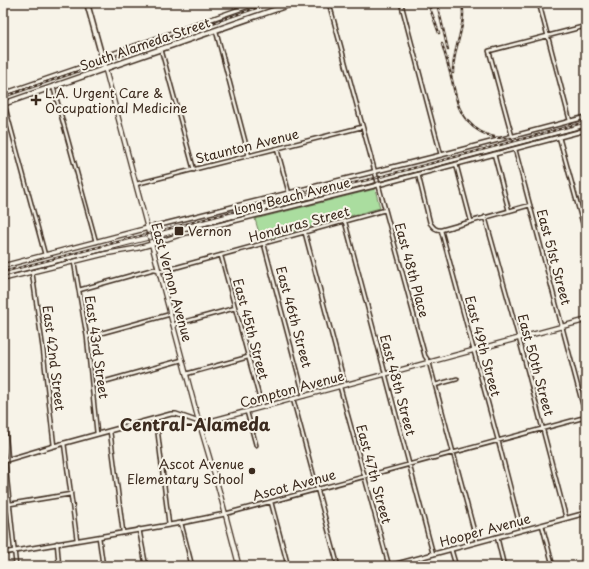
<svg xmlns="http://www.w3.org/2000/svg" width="589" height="569" viewBox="0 0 589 569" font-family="'Playpen Sans',sans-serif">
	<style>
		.green { fill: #aadd9f; stroke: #72845e }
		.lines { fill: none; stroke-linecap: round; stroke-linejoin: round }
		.minor-casing { stroke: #3b2a1e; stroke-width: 5.5 }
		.tertiary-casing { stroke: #3b2a1e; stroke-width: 6 }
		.secondary-casing { stroke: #3b2a1e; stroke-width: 6 }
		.primary-casing { stroke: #3b2a1e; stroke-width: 7 }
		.minor { stroke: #f7f3e8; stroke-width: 2.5 }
		.tertiary { stroke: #f7f3e8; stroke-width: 3 }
		.secondary { stroke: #f7f3e8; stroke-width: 3.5 }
		.primary { stroke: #f7f3e8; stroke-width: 4 }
		.tram { stroke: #3b2a1e; stroke-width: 1 }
		.rail-casing { stroke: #3b2a1e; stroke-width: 2.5 }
		.rail { stroke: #f7f3e8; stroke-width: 1; stroke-dasharray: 3; stroke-linecap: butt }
		.poi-dot { fill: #3b2a1e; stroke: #f7f3e8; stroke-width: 1.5 }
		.labels { text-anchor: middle; stroke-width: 4; stroke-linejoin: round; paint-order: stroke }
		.street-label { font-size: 13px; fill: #3b2a1e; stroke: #f7f3e8 }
		.poi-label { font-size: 13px; fill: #3b2a1e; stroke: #f7f3e8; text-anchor: start }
		.district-label { font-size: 17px; font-weight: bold; fill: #3b2a1e; stroke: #f7f3e8 }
	</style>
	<rect width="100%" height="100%" fill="#f7f3e8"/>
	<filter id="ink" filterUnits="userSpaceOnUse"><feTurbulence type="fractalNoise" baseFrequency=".025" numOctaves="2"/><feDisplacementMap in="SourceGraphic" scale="8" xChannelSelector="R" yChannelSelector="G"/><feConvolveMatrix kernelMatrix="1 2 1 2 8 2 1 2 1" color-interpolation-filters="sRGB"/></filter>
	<g filter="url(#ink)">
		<path class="green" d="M375 189 380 208 261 240 255 219Z"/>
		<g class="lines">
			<g class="minor-casing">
				<path id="minor" d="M329 3 425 356 429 362 477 542
					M401 3 441 155
					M539 3 570 121
					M582 3 586 19
					M216 31 249 156
					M161 49 194 170
					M53 86 96 242
					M4 103 45 255
					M512 136 489 51 586 26
					M559 137 586 235
					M277 149 289 193
					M515 149 586 417
					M494 154 509 211
					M456 164 471 221
					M418 174 430 223C433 227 435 230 441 230L498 440 521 530
					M136 184 362 127
					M485 217 520 342 566 518
					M345 222 433 554
					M441 230 530 205
					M305 233 345 385
					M264 244 304 396
					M221 256 262 407
					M74 262 87 337 97 434
					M32 272 43 349 54 446
					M79 290 154 269 163 271 385 210
					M173 325 235 308
					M87 337 171 314
					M186 374 248 357
					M92 385 182 360
					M435 385 457 379
					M340 387 389 566
					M293 399 338 566
					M3 405 8 460
					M247 412 256 445
					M156 418 169 525
					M110 431 123 532
					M64 443 77 540
					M5 461 16 566
					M271 502 288 566
					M10 504 71 494
					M225 514 586 417
					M181 523 192 566
					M542 525 553 566
					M139 529 146 566
					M99 537 103 566
					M497 537 504 566
					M57 543 59 566
					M451 549 456 566
					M416 559 417 566"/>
			</g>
			<g class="tertiary-casing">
				<path id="tertiary" d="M3 94 96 62 115 53 257 3
					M148 228 441 155 586 117
					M152 244 186 233 374 186 586 130
					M3 461 54 446 171 414H176L199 422
					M3 553 181 523 225 514
					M389 566 586 513"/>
			</g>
			<g class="secondary-casing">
				<path id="secondary" d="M105 68 197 415 219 490 239 566
					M3 266 148 228
					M3 279 104 254 138 248 152 244
					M199 422H207L586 320"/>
			</g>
			<g class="primary-casing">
				<path id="primary" d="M87 3 105 68
					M3 104 294 3"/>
			</g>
			<use href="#minor" class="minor"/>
			<use href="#tertiary" class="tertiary"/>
			<use href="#secondary" class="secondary"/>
			<use href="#primary" class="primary"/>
			<path class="tram" d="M3 277 378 182 586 127"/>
			<g class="rail-casing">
				<path id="rail" d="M428 3 439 33
					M437 3 448 50
					M442 44C446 56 449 68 452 80 454 89 456 99 459 107 468 129 489 140 511 138
					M115 58 218 21 271 3
					M453 73C452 49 467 27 462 3
					M3 97 88 68
					M3 272 270 202 376 178 586 122"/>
			</g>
			<use href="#rail" class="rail"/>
		</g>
	</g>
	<g class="poi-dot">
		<path d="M34 94h4v4h4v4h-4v4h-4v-4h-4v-4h4z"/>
		<rect x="174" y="226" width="10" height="10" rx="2"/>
		<circle cx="252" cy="471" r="4"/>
	</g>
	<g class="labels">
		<g class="street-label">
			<text transform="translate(145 44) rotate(-19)" y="5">South Alameda Street</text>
			<text transform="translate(247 146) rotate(-14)" y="5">Staunton Avenue</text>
			<text transform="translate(292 196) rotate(-14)" y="5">Long Beach Avenue</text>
			<text transform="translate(299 224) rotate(-15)" y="5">Honduras Street</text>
			<text transform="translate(554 257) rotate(75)" y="5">East 51st Street</text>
			<text transform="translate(412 270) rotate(75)" y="5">East 48th Place</text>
			<text transform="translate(172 282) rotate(75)" y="5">East Vernon Avenue</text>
			<text transform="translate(294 317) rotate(75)" y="5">East 46th Street</text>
			<text transform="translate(251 329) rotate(75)" y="5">East 45th Street</text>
			<text transform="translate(483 346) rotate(75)" y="5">East 49th Street</text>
			<text transform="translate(97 347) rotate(82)" y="5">East 43rd Street</text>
			<text transform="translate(54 358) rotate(83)" y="5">East 42nd Street</text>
			<text transform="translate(536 365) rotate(75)" y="5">East 50th Street</text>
			<text transform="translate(398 385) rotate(75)" y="5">East 48th Street</text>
			<text transform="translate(292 389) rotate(-15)" y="5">Compton Avenue</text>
			<text transform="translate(374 474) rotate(75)" y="5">East 47th Street</text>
			<text transform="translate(294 485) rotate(-15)" y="5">Ascot Avenue</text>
			<text transform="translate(485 530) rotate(-15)" y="5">Hooper Avenue</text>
		</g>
		<g class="poi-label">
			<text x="45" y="98">L.A. Urgent Care &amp;<tspan x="45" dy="15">Occupational Medicine</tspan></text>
			<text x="188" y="236">Vernon</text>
			<text x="244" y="469" text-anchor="end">Ascot Avenue<tspan x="244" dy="15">Elementary School</tspan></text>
		</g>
		<g class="district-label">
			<text x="195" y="431">Central-Alameda</text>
		</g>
	</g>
	<rect width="589" height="569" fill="none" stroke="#f7f3e8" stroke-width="16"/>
	<rect x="8" y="8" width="573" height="553" fill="none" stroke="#3b2a1e" stroke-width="1.5" filter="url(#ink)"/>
</svg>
